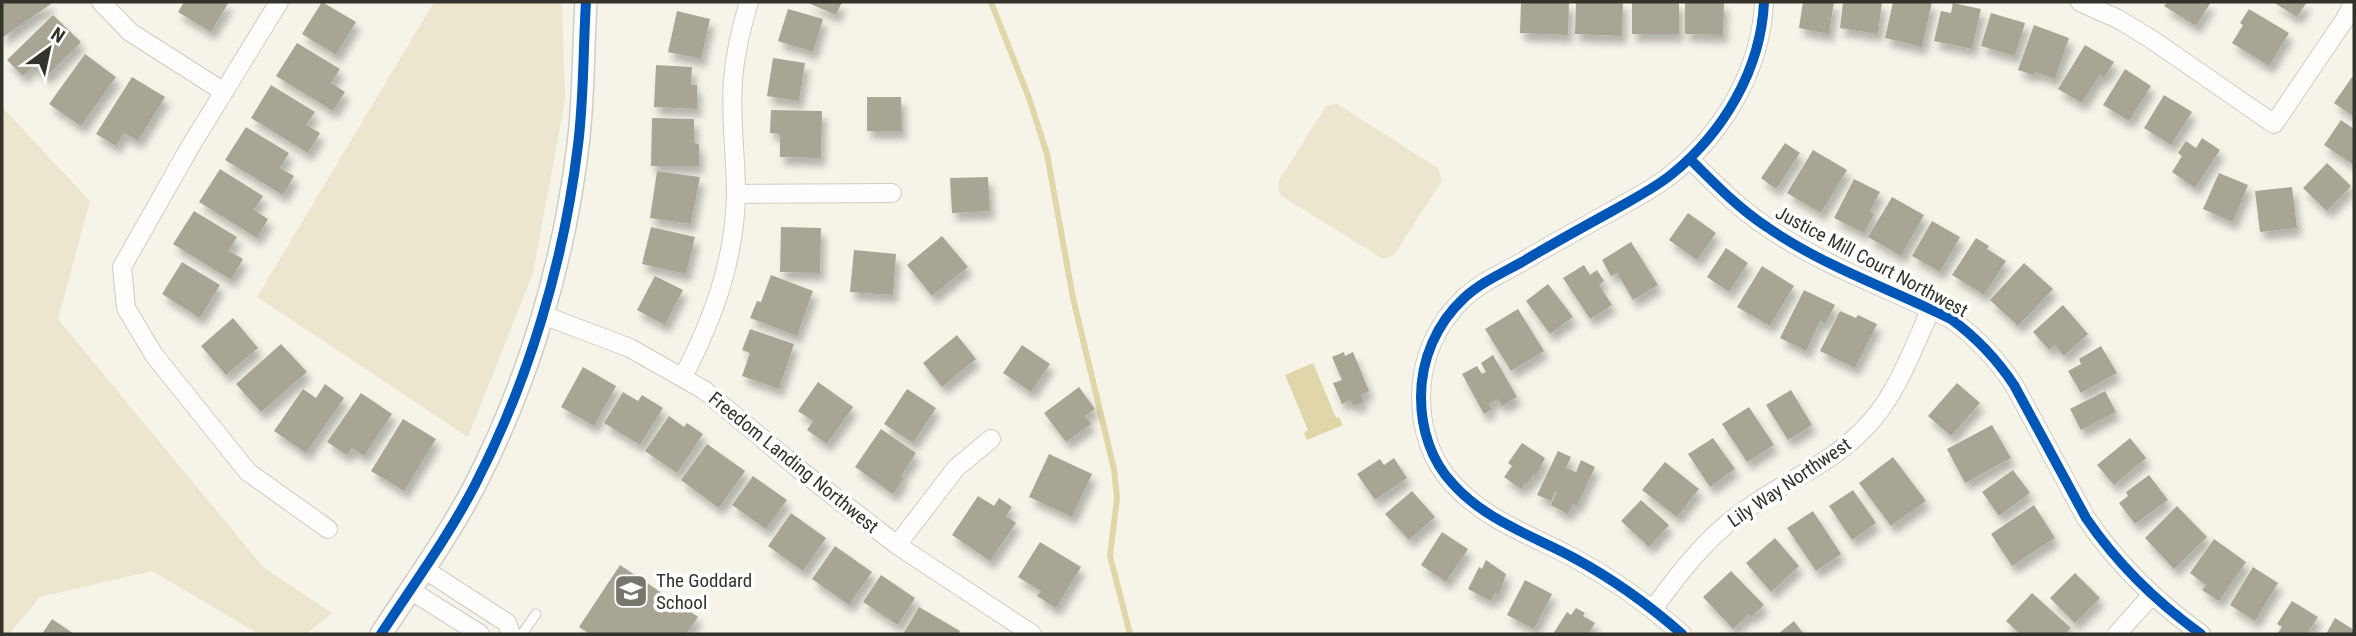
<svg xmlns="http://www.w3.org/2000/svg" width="2356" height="636" viewBox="0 0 2356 636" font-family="'Roboto Condensed',sans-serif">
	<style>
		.green { fill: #ebe6cd }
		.water { fill: #e0d6a9 }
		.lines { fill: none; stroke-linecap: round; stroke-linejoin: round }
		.stream { stroke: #e0d6a9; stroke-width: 6 }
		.building { fill: #a8a595; filter: url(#shadow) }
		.service-casing { stroke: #ceccc4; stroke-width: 11 }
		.minor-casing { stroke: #ceccc4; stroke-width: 20 }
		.tertiary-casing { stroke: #ceccc4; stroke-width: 24 }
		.service { stroke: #fefdfc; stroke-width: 9 }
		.minor { stroke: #fefdfc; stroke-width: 18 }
		.tertiary { stroke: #fefdfc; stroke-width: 21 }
		.cycleway-casing { stroke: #fff; stroke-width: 15 }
		.cycleway { stroke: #0057b8; stroke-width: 10 }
		.labels { text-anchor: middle; stroke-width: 7; stroke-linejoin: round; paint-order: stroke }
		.street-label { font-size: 19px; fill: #34332b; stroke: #fff }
		.poi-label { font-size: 19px; fill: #34332b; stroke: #fff; text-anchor: start }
	</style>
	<defs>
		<filter id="shadow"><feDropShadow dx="4.5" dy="8" stdDeviation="3.5" flood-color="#0004"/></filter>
	</defs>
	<rect width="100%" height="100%" fill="#f6f4e9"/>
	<path class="green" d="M434 2H562L565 100 533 273 468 437 257 297Z
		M1337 104 1438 168 1442 181 1393 256 1383 259 1280 195 1278 182 1326 106Z
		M2 107 90 201 58 319 263 567 332 613 306 634H259L152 571 40 597 9 634H2Z"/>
	<path class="water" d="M1313 363 1336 418 1339 417 1343 425 1307 440 1304 433 1308 430 1285 375Z"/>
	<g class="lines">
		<path class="stream" d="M991 2 1029 98 1047 154 1073 298 1114 469 1117 498 1110 556 1130 634"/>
	</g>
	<path class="building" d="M2 2H50L51 4 2 38Z
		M184 2H229L211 32 178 12Z
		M322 2 356 22 336 55 302 34Z
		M806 2H842L836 15Z
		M1521 2H1569L1568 35 1520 33Z
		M1576 2H1623L1622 36 1575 34Z
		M1632 2H1679V34H1632Z
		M1685 2H1724L1723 35 1685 34Z
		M1803 2H1834L1829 34 1799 28Z
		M1843 2H1882L1878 34 1840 28Z
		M1893 2H1932L1922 47 1885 38Z
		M2167 2H2211L2196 26 2164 6Z
		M2273 2H2307L2297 17Z
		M1953 3 1981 9 1972 49 1934 41 1941 11 1951 13Z
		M788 9 823 19 813 52 778 41Z
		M2249 9 2289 33 2269 66 2232 43 2243 25 2240 23Z
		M677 11 710 19 701 59 668 52Z
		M1991 13 2025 23 2015 56 1981 46Z
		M53 15 81 42 46 77 34 65 23 76 7 60Z
		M2034 25 2069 38 2055 79 2035 72 2034 75 2018 70Z
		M297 43 340 69 331 83 345 92 333 111 276 76Z
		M2085 45 2114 62 2104 78 2100 75 2082 103 2058 89Z
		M85 54 116 77 81 126 49 104Z
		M773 58 805 63 799 101 767 96Z
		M656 65 692 67 691 85H697V109L654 107Z
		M2125 69 2151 86 2129 121 2103 105Z
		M132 77 165 97 138 141 124 133 116 146 96 134Z
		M2352 77 2354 79V117L2334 103Z
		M271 85 315 112 306 125 320 133 308 153 251 118Z
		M2164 95 2192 112 2171 145 2144 128Z
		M867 97H901L902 131H867Z
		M771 110 822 111 821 158 780 157V134L770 133Z
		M652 118 694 119V143L699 144V166H651Z
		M2341 120 2354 129V165L2324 145Z
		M246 127 289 153 280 168 294 176 283 195 225 160Z
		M2202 138 2220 150 2195 188 2172 172 2182 156 2178 153 2186 141 2196 148Z
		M1785 143 1800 153 1776 189 1761 178Z
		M1813 150 1847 170 1821 213 1787 193Z
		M2327 163 2351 186 2327 211 2303 188Z
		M220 169 263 196 254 210 268 219 257 238 199 202Z
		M657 171 700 177 691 224 650 218Z
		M2219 173 2248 185 2233 222 2203 209Z
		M988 177 990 211 952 213 950 178Z
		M1854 179 1880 192 1870 211 1874 214 1864 233 1834 218Z
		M2292 187 2297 228 2260 232 2255 191Z
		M1892 197 1924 215 1901 256 1868 237Z
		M194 211 237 237 229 251 243 259 231 280 173 244Z
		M1688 213 1716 233 1697 260 1669 240Z
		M1932 221 1960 237 1940 272 1912 256Z
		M651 227 695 237 686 274 642 264Z
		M781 227 821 228 820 273 780 272Z
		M942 236 968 267 932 296 907 265Z
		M1976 238 1989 246 1987 249 2006 261 1984 295 1952 275Z
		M1631 242 1658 285 1633 300 1617 273 1611 276 1602 260Z
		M1726 248 1748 263 1729 292 1707 277Z
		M854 250 896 254 893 295 850 292Z
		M182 262 220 285 200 318 162 294Z
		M2024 263 2053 289 2018 326 1990 300Z
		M1584 265 1590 275 1597 270 1604 281 1599 285 1612 305 1590 319 1563 278Z
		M1762 266 1794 286 1770 326 1737 307Z
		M771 275 813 291 797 336 750 318 757 301 761 302Z
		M655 276 683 290 665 325 637 310Z
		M1548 284 1573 317 1550 334 1526 301Z
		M1804 290 1835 305 1825 324 1820 321 1806 351 1780 338Z
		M2063 305 2088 334 2064 356 2055 345 2049 350 2033 332Z
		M1518 309 1544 351 1511 371 1485 329Z
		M1840 311 1856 318 1858 315 1877 324 1855 368 1820 351Z
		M233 318 258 348 226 375 201 346Z
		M750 329 794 344 779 389 742 376 750 353 742 350Z
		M957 335 976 359 942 387 923 363Z
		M281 344 307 372 261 412 236 384Z
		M1022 345 1050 364 1031 392 1003 373Z
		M2101 346 2117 373 2081 393 2068 371 2081 364 2079 359Z
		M1344 352 1345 356 1353 352 1369 391 1361 395 1364 402 1353 406 1350 400 1342 404 1333 383 1342 380 1332 357Z
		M1493 355 1517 397 1502 406 1498 399 1489 404 1492 409 1484 414 1462 374 1477 366 1482 374 1486 372 1481 363Z
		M583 367 616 386 594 426 561 407Z
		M818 382 853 407 827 444 807 430 813 421 798 411Z
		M1957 383 1980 403 1951 436 1928 416Z
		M325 384 344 398 306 453 274 431 303 389 316 398Z
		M1079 387 1095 409 1085 416 1091 424 1066 442 1044 413Z
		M907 389 936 408 913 443 884 424Z
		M1791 390 1812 425 1788 440 1766 405Z
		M2105 391 2116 412 2081 430 2070 409Z
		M623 392 638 401 642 395 663 408 640 445 604 423Z
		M361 393 392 414 364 456 352 448 347 455 327 442Z
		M1749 407 1774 445 1747 462 1722 424Z
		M669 416 684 427 687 423 703 434 677 473 645 451Z
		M403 419 436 439 404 491 371 471Z
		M1992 425 2011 458 1965 483 1947 449Z
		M881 429 916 453 901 476 904 478 893 494 855 467Z
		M1713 438 1735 469 1710 487 1688 454Z
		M2130 438 2146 458 2114 485 2097 465Z
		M1522 443 1545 458 1536 476 1534 474 1527 485 1525 483 1521 489 1504 477 1512 466 1508 463Z
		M707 444 745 471 719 508 681 480Z
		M1558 451 1571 457 1566 468 1576 472 1581 460 1595 467 1577 506 1573 504 1568 514 1551 505 1557 492 1555 491 1551 501 1537 495Z
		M1049 454 1092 474 1072 517 1029 497Z
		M1893 457 1926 501 1891 526 1859 483Z
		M1394 458 1407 478 1375 500 1357 474 1380 459 1384 465Z
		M1665 462 1699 489 1677 517 1642 490Z
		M2013 470 2030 493 1999 516 1982 492Z
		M2149 475 2168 500 2135 524 2119 503 2128 496 2126 492Z
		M753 476 787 500 766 529 732 505Z
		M1853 490 1876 523 1852 540 1829 506Z
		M1412 491 1435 517 1409 540 1385 514Z
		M978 496 994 506 999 498 1012 507 1006 516 1016 523 990 561 952 535Z
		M1641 500 1669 525 1649 547 1621 521Z
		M2034 505 2055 538 2012 566 1991 534Z
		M2177 506 2207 537 2174 569 2145 538Z
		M1813 511 1841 554 1816 571 1787 528Z
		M791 513 826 538 803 571 768 546Z
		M1442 532 1468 549 1446 582 1421 565Z
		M1775 538 1799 566 1771 592 1746 563Z
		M2214 539 2246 562 2219 601 2202 590 2206 585 2190 573Z
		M1040 542 1081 567 1056 608 1037 596 1041 591 1018 577Z
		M835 546 872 572 849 605 812 579Z
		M1486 560 1506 574 1499 595 1495 593 1491 601 1468 589 1479 567 1482 569Z
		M620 565 698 617 686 634H590L579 627Z
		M2253 567 2278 583 2255 621 2230 605Z
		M1731 571 1764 605 1751 617 1749 614 1733 629 1703 597Z
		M2075 573 2100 598 2075 623 2050 598Z
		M881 575 915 598 898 625 863 602Z
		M1525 580 1552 594 1534 629 1507 615Z
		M2032 593 2071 628 2065 634H2020L2006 621Z
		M2292 601 2318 617 2307 634H2277L2282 627 2277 624Z
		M919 607 960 631 958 634H903Z
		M1576 608 1585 613 1583 616 1595 623 1588 634H1553L1567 612 1571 615Z
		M2335 618 2354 630V634H2326Z
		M52 619 74 634H42Z
		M1794 621 1803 633 1778 634Z"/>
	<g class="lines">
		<g class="service-casing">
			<path id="service" d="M522 634 536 614"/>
		</g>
		<g class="minor-casing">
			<path id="minor" d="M101 2 130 32 224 92
				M279 2 190 147 122 267 126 308 154 355 248 472 328 529
				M2080 2 2118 19 2151 39 2274 124 2345 19 2354 2
				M1690 159C1714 183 1738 208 1767 227 1823 266 1890 289 1951 319 1977 338 1996 358 2014 385L2086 518C2118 565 2155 601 2201 634
				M736 194 892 193
				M543 315 630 348 704 390 800 470 897 545 1032 634
				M683 377C713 319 735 260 736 193 736 156 730 118 733 80 735 53 741 28 749 2
				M897 545 956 468 991 439
				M424 569 507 623 511 634
				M410 590 480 634
				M1653 609C1680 572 1709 534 1748 508 1786 481 1830 464 1863 430 1896 398 1912 350 1931 309
				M1682 634C1649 605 1613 579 1574 558 1533 536 1485 520 1453 484 1431 461 1421 429 1421 397 1421 360 1436 324 1464 298 1480 283 1502 273 1522 262 1552 244 1583 227 1614 210 1633 199 1655 188 1672 174 1724 132 1761 69 1764 2
				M2117 634 2151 596"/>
		</g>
		<g class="tertiary-casing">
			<path id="tertiary" d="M381 634C413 585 448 537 475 485 529 380 564 262 578 145 584 98 583 50 586 2"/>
		</g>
		<use href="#service" class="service"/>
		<use href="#minor" class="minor"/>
		<use href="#tertiary" class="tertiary"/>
		<g class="cycleway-casing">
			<path id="cycleway" d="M1690 159C1714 183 1738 208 1767 227 1823 266 1890 289 1951 319 1977 338 1996 358 2014 385L2086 518C2118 565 2155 601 2201 634
				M381 634C413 585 448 537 475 485 529 380 564 262 578 145 584 98 583 50 586 2
				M1682 634C1649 605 1613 579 1574 558 1533 536 1485 520 1453 484 1431 461 1421 429 1421 397 1421 360 1436 324 1464 298 1480 283 1502 273 1522 262 1552 244 1583 227 1614 210 1633 199 1655 188 1672 174 1724 132 1761 69 1764 2"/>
		</g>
		<use href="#cycleway" class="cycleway"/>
	</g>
	<defs>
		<g id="school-square" transform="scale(1.75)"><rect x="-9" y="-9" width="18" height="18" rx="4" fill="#78776e" stroke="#fff"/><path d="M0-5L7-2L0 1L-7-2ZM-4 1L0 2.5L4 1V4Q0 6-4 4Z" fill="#fff"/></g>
	</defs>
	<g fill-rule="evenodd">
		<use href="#school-square" x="631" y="591"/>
	</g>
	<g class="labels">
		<g class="street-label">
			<text transform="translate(1872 261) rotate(28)" y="7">Justice Mill Court Northwest</text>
			<text transform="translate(794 462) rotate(39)" y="7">Freedom Landing Northwest</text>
			<text transform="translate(1789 482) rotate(-34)" y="7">Lily Way Northwest</text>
		</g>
		<g class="poi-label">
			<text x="656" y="587">The Goddard<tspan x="656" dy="22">School</tspan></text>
		</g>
	</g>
	<rect width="2356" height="636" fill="none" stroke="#34332b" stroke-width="7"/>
	<g transform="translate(49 49) rotate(33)" stroke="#ffffff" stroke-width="5" paint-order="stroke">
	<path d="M0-5L12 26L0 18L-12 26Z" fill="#34332b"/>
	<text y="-10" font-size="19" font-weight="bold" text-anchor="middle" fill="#34332b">N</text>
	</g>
</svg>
